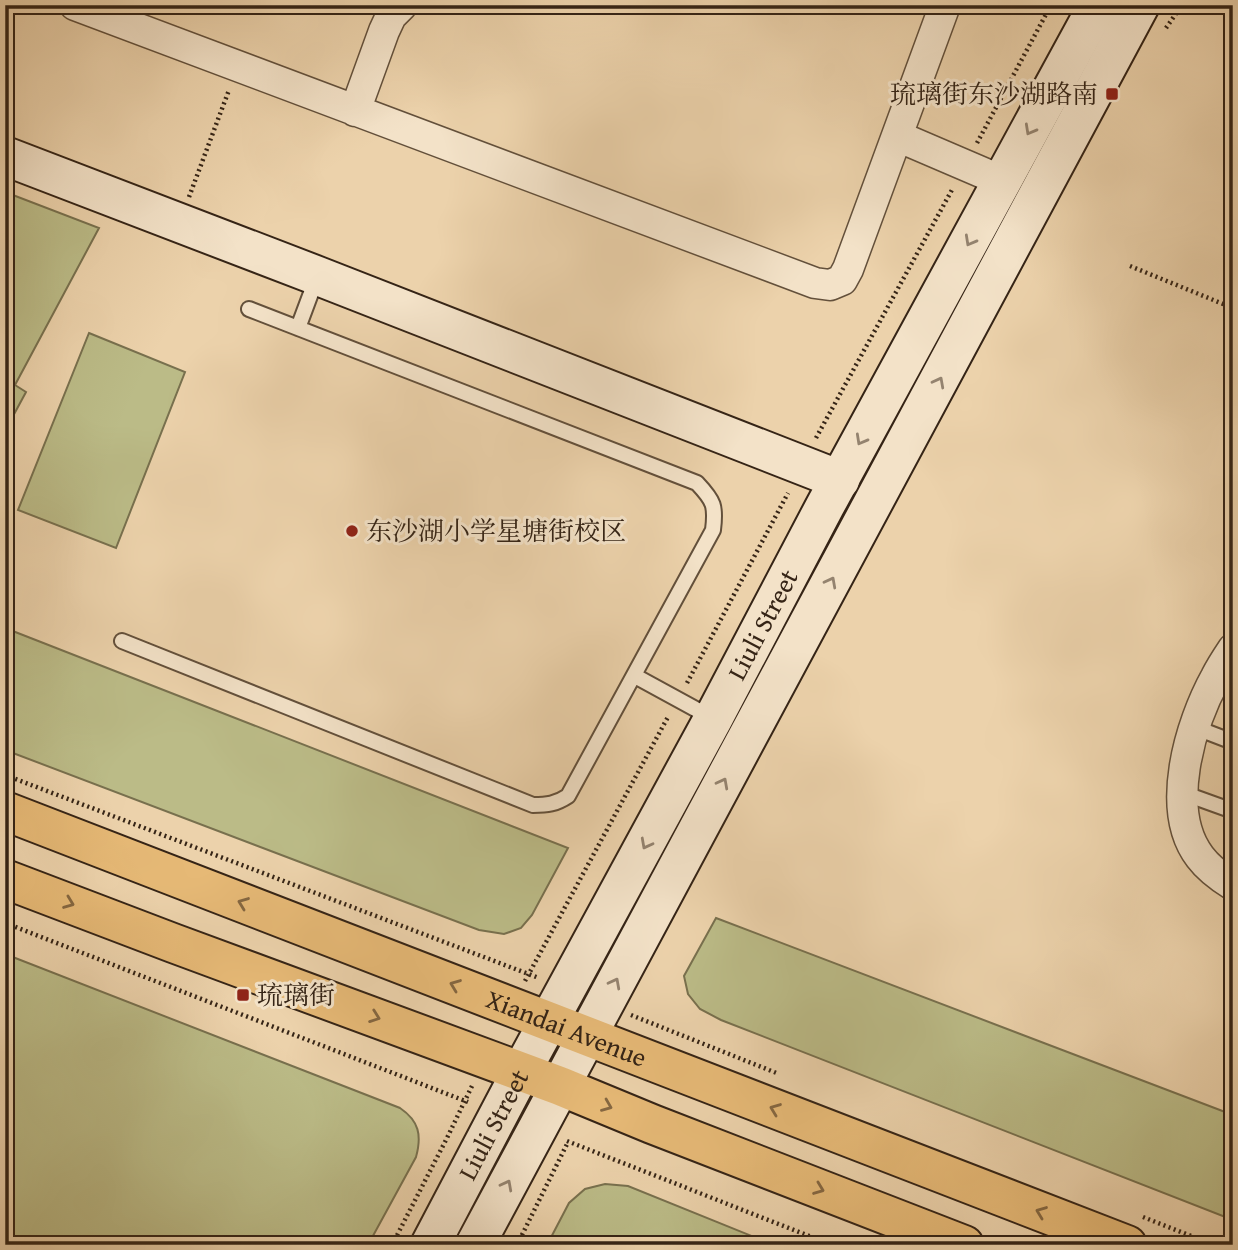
<svg xmlns="http://www.w3.org/2000/svg" width="1238" height="1250" viewBox="0 0 1238 1250" font-family="'Gentium Book Plus','Noto Serif SC',serif">
	<style>
		.green { fill: #bbbb87; stroke: #78704e; stroke-width: 2 }
		.lines { fill: none; stroke-linecap: round; stroke-linejoin: round }
		.lane-casing { stroke: #63503b; stroke-width: 18 }
		.street-casing { stroke: #63503b; stroke-width: 33 }
		.secondary-casing { stroke: #352416; stroke-width: 42 }
		.primary-casing { stroke: #352416; stroke-width: 42 }
		.path { stroke: #352416; stroke-width: 4.5; stroke-dasharray: 2 3.5; stroke-linecap: butt }
		.lane { stroke: #f3e2c8; stroke-width: 14 }
		.street { stroke: #f3e2c8; stroke-width: 30 }
		.secondary { stroke: #f3e2c8; stroke-width: 38 }
		.primary { stroke: #e6b976; stroke-width: 38 }
		.oneway { stroke: #94836f }
		.oneway2 { stroke: #856741 }
		.poi-dot { fill: #8f2418; stroke: #f3e2c8; stroke-width: 2.5 }
		.labels { text-anchor: middle; stroke-width: 6; stroke-linejoin: round; paint-order: stroke }
		.poi-label { font-size: 26px; fill: #352416; stroke: #f3e2c8; text-anchor: start }
		.street-label { font-size: 26px; fill: #352416; stroke: #f3e2c8 }
	</style>
	<rect width="100%" height="100%" fill="#ecd2ab"/>
	<filter id="stains"><feTurbulence type="fractalNoise" baseFrequency=".00286" numOctaves="4"/><feColorMatrix values="0 0 0 0 .2 0 0 0 0 .09 0 0 0 0 .02 0 0 0 .5 -.17"/></filter>
	<radialGradient id="worn" r=".72"><stop offset=".6" stop-color="#630" stop-opacity="0"/><stop offset="1" stop-color="#630" stop-opacity=".3"/></radialGradient>
	<path class="green" d="M5 192 99 228 15 385 26 392 5 431Z
		M89 333 185 372 116 548 18 510Z
		M5 628 568 848 532 915 521 928 504 934 479 930 5 750Z
		M716 918 1233 1115V1220L721 1020 700 1009 688 994 684 976Z
		M5 954 400 1108C419 1121 422 1135 416 1157L368 1245H5Z
		M605 1184 628 1186 774 1245H547L569 1203 585 1189Z"/>
	<g class="lines">
		<g class="lane-casing">
			<path id="lane" d="M298 328 317 277
				M122 641 533 805C547 805 556 804 568 796L713 530C716 506 714 501 697 483L249 309
				M635 676 712 718
				M1194 727 1233 742
				M1183 793 1233 811"/>
		</g>
		<g class="street-casing">
			<path id="street" d="M75 5 815 283 830 285 842 280 848 269 945 5
				M355 111 384 31 391 16 402 5
				M897 136 1002 181
				M1233 649C1227 658 1221 667 1216 677 1190 724 1164 810 1200 857 1209 869 1220 877 1233 885"/>
		</g>
		<g class="secondary-casing">
			<g id="secondary">
				<path d="M5 156 318 276 840 480"/>
				<path id="s1" d="M430 1245 521 1072 713 719 825 506 1098 5"/>
				<path d="M475 1245 1140 5"/>
			</g>
		</g>
		<g class="primary-casing">
			<g id="primary">
				<path id="s2" d="M5 811 1127 1245"/>
				<path d="M5 879 173 943 560 1086 652 1124 964 1245"/>
			</g>
		</g>
		<path class="path" d="M1166 28 1182 5
			M977 143 1051 5
			M189 197 229 90
			M1130 266 1233 308
			M816 438 953 188
			M687 683 788 493
			M5 775 539 978
			M5 923 468 1102
			M525 981 669 715
			M631 1015 779 1074
			M567 1141 832 1245
			M1143 1217 1214 1245
			M392 1245 447 1138 472 1086
			M517 1245 568 1142"/>
		<use href="#lane" class="lane"/>
		<use href="#street" class="street"/>
		<use href="#secondary" class="secondary"/>
		<use href="#primary" class="primary"/>
	</g>
	<defs><path id="oneway-chevron" d="M-2-3.5L2.5 0L-2 3.5" fill="none" stroke-width="1.6" stroke-linecap="round" stroke-linejoin="round" transform="scale(1.75)"/></defs>
	<g class="oneway">
		<use href="#oneway-chevron" transform="translate(1030 130) rotate(119)"/>
		<use href="#oneway-chevron" transform="translate(970 241) rotate(119)"/>
		<use href="#oneway-chevron" transform="translate(939 382) rotate(-62)"/>
		<use href="#oneway-chevron" transform="translate(861 440) rotate(119)"/>
		<use href="#oneway-chevron" transform="translate(831 582) rotate(-62)"/>
		<use href="#oneway-chevron" transform="translate(723 783) rotate(-62)"/>
		<use href="#oneway-chevron" transform="translate(646 844) rotate(118)"/>
		<use href="#oneway-chevron" transform="translate(615 983) rotate(-62)"/>
		<use href="#oneway-chevron" transform="translate(507 1185) rotate(-62)"/>
	</g>
	<g class="oneway2">
		<use href="#oneway-chevron" transform="translate(69 903) rotate(21)"/>
		<use href="#oneway-chevron" transform="translate(243 903) rotate(-159)"/>
		<use href="#oneway-chevron" transform="translate(455 985) rotate(-159)"/>
		<use href="#oneway-chevron" transform="translate(375 1017) rotate(20)"/>
		<use href="#oneway-chevron" transform="translate(607 1106) rotate(22)"/>
		<use href="#oneway-chevron" transform="translate(775 1109) rotate(-159)"/>
		<use href="#oneway-chevron" transform="translate(819 1189) rotate(21)"/>
		<use href="#oneway-chevron" transform="translate(1041 1212) rotate(-159)"/>
	</g>
	<g class="poi-dot">
		<rect x="1105" y="87" width="14" height="14" rx="3.5"/>
		<circle cx="352" cy="531" r="7"/>
		<rect x="236" y="988" width="14" height="14" rx="3.5"/>
	</g>
	<g class="labels">
		<g class="poi-label">
			<text x="1098" y="103" text-anchor="end">琉璃街东沙湖路南</text>
			<text x="366" y="540">东沙湖小学星塘街校区</text>
			<text x="257" y="1004">琉璃街</text>
		</g>
		<g class="street-label">
			<text dy="9" stroke="none"><textPath href="#s1" startOffset="704">Liuli Street</textPath></text>
			<text dy="9" stroke="none"><textPath href="#s2" startOffset="602">Xiandai Avenue</textPath></text>
			<text dy="9" stroke="none"><textPath href="#s1" startOffset="136">Liuli Street</textPath></text>
		</g>
	</g>
	<rect width="1238" height="1250" fill="none" stroke="#ecd2ab" stroke-width="28"/>
	<rect x="7" y="7" width="1224" height="1236" fill="none" stroke="#352416" stroke-width="3.5"/>
	<rect x="14" y="14" width="1210" height="1222" fill="none" stroke="#352416" stroke-width="2"/>
	<rect width="100%" height="100%" filter="url(#stains)"/>
	<rect width="100%" height="100%" fill="url(#worn)"/>
</svg>
